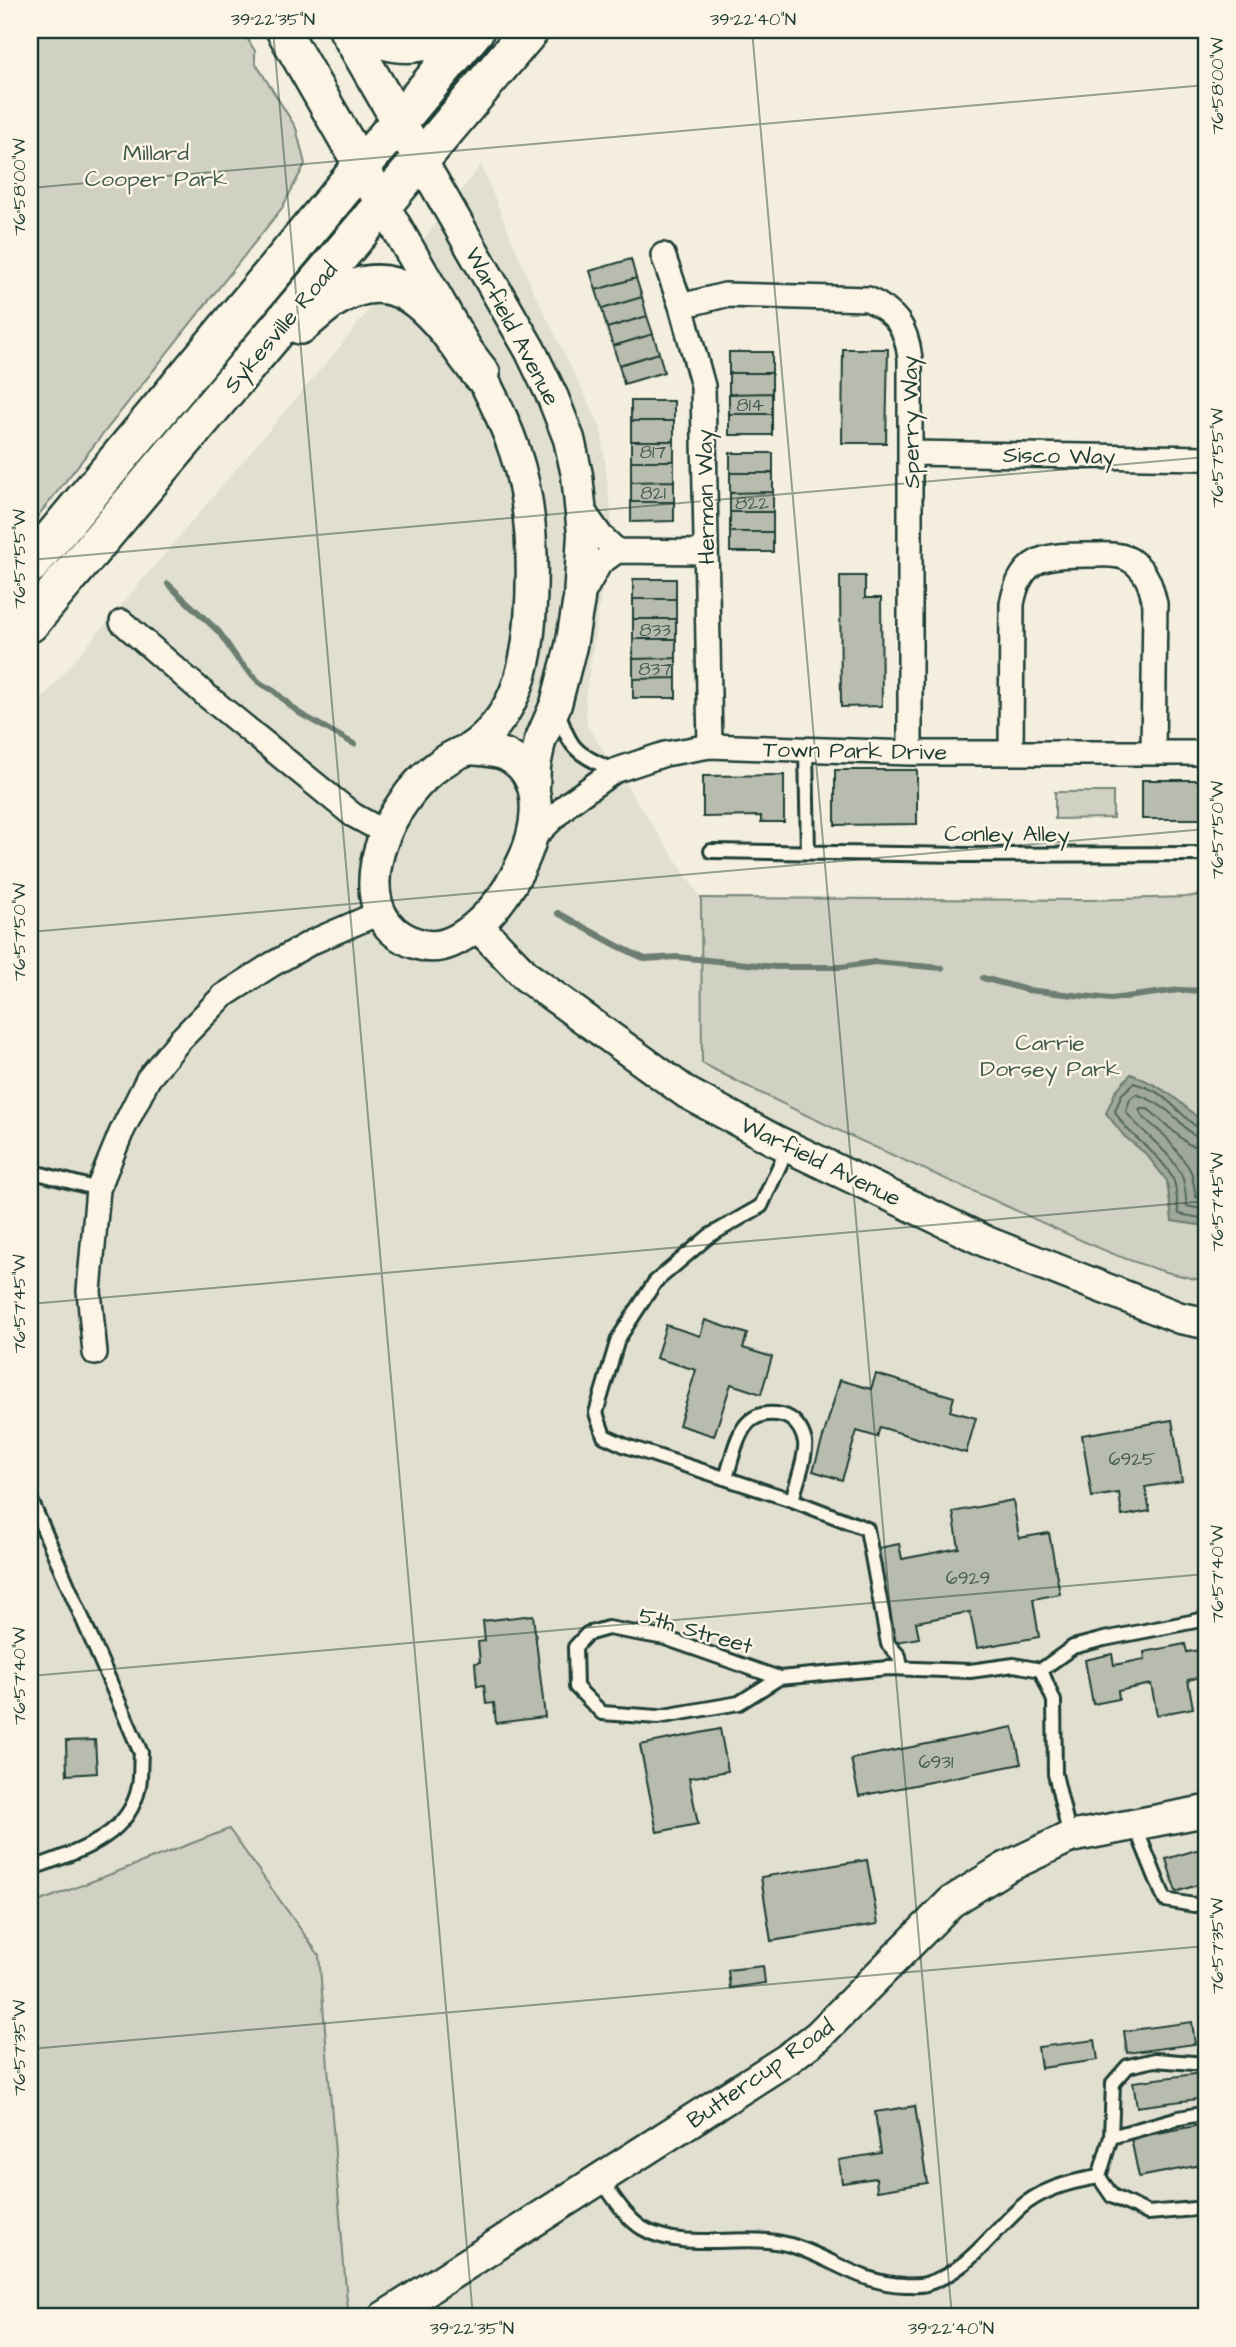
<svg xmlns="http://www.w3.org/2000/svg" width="1236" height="2347" viewBox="0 0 1236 2347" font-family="'Architects Daughter',sans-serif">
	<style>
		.built { fill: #e1dfd0 }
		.green { fill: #d0d1c2; stroke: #78877b; stroke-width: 2 }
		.water { fill: #a0a89b; stroke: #6c7d72; stroke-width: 2 }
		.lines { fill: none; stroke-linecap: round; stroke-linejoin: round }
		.shore { stroke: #53685d; stroke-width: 2 }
		.stream { stroke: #6c7d72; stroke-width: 6 }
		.building { fill: #b8bcae; stroke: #1f3d34; stroke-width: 2 }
		.service-casing { stroke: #1f3d34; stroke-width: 18 }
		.minor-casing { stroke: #1f3d34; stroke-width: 28 }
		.tertiary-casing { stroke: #1f3d34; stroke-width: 35 }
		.secondary-casing { stroke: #1f3d34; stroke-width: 38 }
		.primary-casing { stroke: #1f3d34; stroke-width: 42 }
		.service { stroke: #fcf5e5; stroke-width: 12 }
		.minor { stroke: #fcf5e5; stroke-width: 23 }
		.tertiary { stroke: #fcf5e5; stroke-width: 30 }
		.secondary { stroke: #fcf5e5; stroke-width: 33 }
		.primary { stroke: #fcf5e5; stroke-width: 37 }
		.ticks { fill: none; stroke: #1f3d34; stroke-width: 2; stroke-opacity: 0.45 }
		.labels { text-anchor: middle; stroke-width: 5; stroke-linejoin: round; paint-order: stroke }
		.number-label { font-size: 19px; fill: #455d52 }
		.park-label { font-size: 23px; fill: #425b50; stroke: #fcf5e5 }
		.street-label { font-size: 23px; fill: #1f3d34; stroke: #fcf5e5 }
		.neatline { fill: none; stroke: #1f3d34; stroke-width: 2.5 }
		.ticks-label { font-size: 18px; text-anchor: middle; fill: #1f3d34 }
	</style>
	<rect width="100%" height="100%" fill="#f3eede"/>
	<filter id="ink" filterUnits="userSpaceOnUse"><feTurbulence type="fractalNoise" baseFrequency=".0143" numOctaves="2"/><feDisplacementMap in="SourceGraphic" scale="14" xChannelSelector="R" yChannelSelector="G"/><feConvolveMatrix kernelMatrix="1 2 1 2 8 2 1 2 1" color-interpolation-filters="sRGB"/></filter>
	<g filter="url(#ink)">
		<path class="built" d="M481 165 531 286 601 428 612 524 585 698 587 726 701 898 702 1063 784 1106 1115 1254 1180 1277 1206 1281V2317H30V713L347 338Z"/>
		<path class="green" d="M30 30H242L255 51V62L296 128 305 164 282 208 30 526Z
			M1055 792H1113V818L1055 819Z
			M1206 894V1281C1134 1269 1068 1234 1002 1204 901 1159 800 1115 702 1063L701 898 1089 900 1186 897Z
			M229 1829 319 1955 347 2302 350 2317H30V1905Z"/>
		<path class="water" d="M1131 1074C1165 1088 1180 1100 1206 1126V1226L1172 1221 1167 1181 1146 1154 1124 1136 1106 1113 1116 1090Z"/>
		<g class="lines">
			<path class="shore" d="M1206 1131C1192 1129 1172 1100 1156 1092 1150 1088 1142 1086 1134 1083L1122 1094 1115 1111C1127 1137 1158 1150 1172 1177 1178 1187 1176 1203 1179 1214L1206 1219
				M1206 1139C1192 1139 1185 1126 1175 1117 1163 1106 1151 1099 1136 1094L1130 1099 1126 1112C1142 1133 1168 1149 1181 1174 1186 1183 1185 1196 1187 1206L1206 1210
				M1206 1150 1188 1144 1148 1109H1139L1143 1117 1166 1137 1188 1166 1192 1174 1196 1197 1206 1200"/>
			<path class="stream" d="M168 584 219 632 238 660 260 683 274 691 299 713 354 744
				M558 913 616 945 645 959 677 957 776 967H841L875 962 942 968
				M983 978 1027 990 1111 999 1179 990 1206 991"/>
		</g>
		<path class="building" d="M631 259 636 278 596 290 590 271Z
			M636 278 642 297 602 309 596 290Z
			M642 297 647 316 607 328 602 309Z
			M647 316 653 334 613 346 607 328Z
			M653 334 659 353 619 365 613 346Z
			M843 349H888L886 443H842Z
			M729 352H772V373H729Z
			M659 353 664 372 624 384 619 365Z
			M729 373H772V393L729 394Z
			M772 393V414H729V394Z
			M631 401H674V421H631Z
			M729 414H772V435H729Z
			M631 421H674V441H631Z
			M631 441H674V461H631Z
			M730 453H773V473H730Z
			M631 461H674V481L631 482Z
			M730 473H773V492L730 493Z
			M674 481V502H631V482Z
			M773 492V512H730V493Z
			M631 502H674V521L631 522Z
			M730 512H773V532H730Z
			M730 532H773V552H730Z
			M840 576H865V598H881L882 706 841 707Z
			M633 579H676V599H633Z
			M633 599H676V619H633Z
			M633 619H676V639H633Z
			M633 639H676V658L633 659Z
			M676 658V678L633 679V659Z
			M676 678V698H633V679Z
			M835 770H917V824L835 825Z
			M784 775V822H761V816L703 817V776Z
			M1142 780H1206V819H1142Z
			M705 1320 747 1334 743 1348 772 1357 761 1394 731 1384 714 1436 679 1425 696 1370 656 1358 666 1325 700 1336Z
			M876 1374 954 1397 950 1411 976 1418 966 1453 880 1427 877 1437 857 1431 842 1480 813 1471 840 1380 871 1389Z
			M1172 1420 1182 1481 1145 1487 1150 1511 1122 1516 1119 1493 1092 1497 1082 1435Z
			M1013 1500 1019 1538 1049 1533 1060 1594 1033 1599 1039 1637 977 1648 970 1612 916 1622 919 1638 891 1643 874 1549 899 1544 902 1559 959 1548 953 1512Z
			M533 1615 545 1717 496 1723 494 1703 486 1704 484 1685 477 1686 475 1663 480 1662 478 1642 485 1641 483 1621Z
			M1185 1644 1187 1652 1206 1649V1676L1188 1680 1193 1708 1157 1715 1151 1684 1118 1691 1119 1699 1093 1704 1085 1660 1112 1654 1114 1665 1145 1659 1144 1652Z
			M1013 1727 1021 1764 859 1796 851 1759Z
			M720 1729 728 1771 689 1778 698 1824 657 1832 640 1745Z
			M95 1740 97 1773 67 1775 66 1741Z
			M1206 1847V1882L1176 1892 1166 1859Z
			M867 1860 878 1924 771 1941 761 1877Z
			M763 1966 765 1983 730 1988 728 1970Z
			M1192 2022 1195 2044 1127 2053 1124 2031Z
			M1095 2040 1098 2060 1041 2068 1038 2047Z
			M1202 2073 1205 2098 1137 2107 1133 2082Z
			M915 2106 927 2183 877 2191 876 2178 842 2183 839 2160 881 2153 875 2112Z
			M1206 2124V2164L1139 2177 1131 2138Z"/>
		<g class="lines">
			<g class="service-casing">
				<path id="service" d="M558 711C571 752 576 752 614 771
					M806 750 808 852
					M711 851 965 855 1206 854
					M788 1147 761 1206 709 1236 655 1282 618 1339 596 1413 604 1436 626 1446 792 1500 867 1529 888 1644 899 1656 901 1668
					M30 1171 98 1189
					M726 1478C736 1447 739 1406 782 1415 794 1418 802 1429 805 1442 807 1455 796 1485 792 1500
					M30 1498 141 1753C140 1764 141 1776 139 1786 129 1839 73 1853 30 1869
					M1041 1670 1073 1647 1104 1639 1206 1619
					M779 1678 739 1703 658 1717 602 1713 576 1687 575 1647 587 1634 608 1628 665 1638 779 1678 889 1668 970 1671 1014 1665 1041 1670 1054 1701 1055 1774 1070 1837
					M1135 1826 1165 1900 1194 1905 1206 1902
					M1206 2064 1155 2060 1128 2066 1113 2083 1111 2137 1099 2177 1112 2196 1148 2213 1206 2208
					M1111 2137 1179 2118 1206 2113
					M601 2180C613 2196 625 2217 642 2228 683 2253 744 2232 790 2245 831 2257 860 2284 905 2285 912 2285 919 2286 926 2284 968 2271 989 2236 1020 2208 1041 2189 1072 2181 1099 2177"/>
			</g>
			<g class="minor-casing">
				<path id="minor" d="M663 255 681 306 703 386 710 746
					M681 306 725 295 868 299C896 313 906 326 910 358V753
					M912 453 1206 458
					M582 509 601 536 617 551
					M582 595 600 563 617 551 706 552
					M122 622 207 696 353 815 386 833
					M1011 752 1012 604C1021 554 1048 555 1092 555 1105 555 1122 553 1133 562 1148 573 1151 587 1155 604L1153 753
					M532 839 569 803 614 771 665 754 710 746 910 753H1206
					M95 1353 89 1291 98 1189 121 1133 148 1079 179 1041 223 996 271 965 312 942 379 913"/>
			</g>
			<g class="tertiary-casing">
				<path id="tertiary" d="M421 160 530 350 553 398 569 439 577 475 583 534 579 599 571 646 556 704 540 741 535 766 534 787
					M383 204C406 244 429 284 452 324 476 365 500 407 515 452 533 506 534 565 530 621 526 673 513 719 469 749
					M469 749C482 750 494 750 506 755 586 795 486 962 422 945 352 927 371 845 404 801 420 778 443 758 469 749Z
					M477 925 527 977 687 1093 774 1140 989 1243 1180 1318 1206 1323
					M384 2317 789 2058 818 2036 951 1902 1005 1868 1070 1837 1206 1811"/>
			</g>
			<g class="secondary-casing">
				<path id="secondary" d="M283 30 383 204
					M346 30 421 160"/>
			</g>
			<g class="primary-casing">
				<path id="primary" d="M360 30C391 47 420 49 450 30
					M300 325C311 317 321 306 334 298 406 254 442 325 481 374
					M30 565 475 30
					M30 623 530 30"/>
			</g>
			<use href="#service" class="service"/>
			<use href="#minor" class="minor"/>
			<use href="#tertiary" class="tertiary"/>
			<use href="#secondary" class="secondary"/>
			<use href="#primary" class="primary"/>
		</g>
	</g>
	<path class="ticks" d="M273 30 473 2317M752 30 952 2317M30 188 1206 85M30 560 1206 457M30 932 1206 829M30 1304 1206 1201M30 1676 1206 1574M30 2049 1206 1946"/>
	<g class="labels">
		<g class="number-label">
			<text x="750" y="411">814</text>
			<text x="653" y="458">817</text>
			<text x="653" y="499">821</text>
			<text x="752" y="509">822</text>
			<text x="655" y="636">833</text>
			<text x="655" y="675">837</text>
			<text x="1132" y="1465">6925</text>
			<text x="968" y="1584">6929</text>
			<text x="936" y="1768">6931</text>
		</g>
		<g class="park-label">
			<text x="156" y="160">Millard<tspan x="156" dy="26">Cooper Park</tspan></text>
			<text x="1050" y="1050">Carrie<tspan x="1050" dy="26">Dorsey Park</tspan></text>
		</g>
		<g class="street-label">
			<text transform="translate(513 326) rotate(62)" y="8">Warfield Avenue</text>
			<text transform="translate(280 327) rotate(-50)" y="8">Sykesville Road</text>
			<text transform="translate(910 422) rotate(-91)" y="8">Sperry Way</text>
			<text transform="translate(1059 455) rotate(1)" y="8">Sisco Way</text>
			<text transform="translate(705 497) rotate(-91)" y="8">Herman Way</text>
			<text transform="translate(855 750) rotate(1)" y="8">Town Park Drive</text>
			<text x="1007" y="841">Conley Alley</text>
			<text transform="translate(821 1161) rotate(26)" y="8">Warfield Avenue</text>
			<text transform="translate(696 1630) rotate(16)" y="8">5th Street</text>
			<text transform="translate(760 2073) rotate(-35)" y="8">Buttercup Road</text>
		</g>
	</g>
	<rect width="1236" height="2347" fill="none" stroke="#fcf5e5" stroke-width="77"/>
	<rect x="38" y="38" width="1160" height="2270" class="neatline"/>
	<g class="ticks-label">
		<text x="273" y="25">39°22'35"N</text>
		<text x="753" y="25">39°22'40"N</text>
		<text transform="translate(1217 86) rotate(-90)" y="6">76°58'00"W</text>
		<text transform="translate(19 187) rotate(-90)" y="6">76°58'00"W</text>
		<text transform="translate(1217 458) rotate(-90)" y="6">76°57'55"W</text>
		<text transform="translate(19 559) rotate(-90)" y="6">76°57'55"W</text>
		<text transform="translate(1217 830) rotate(-90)" y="6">76°57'50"W</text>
		<text transform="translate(19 932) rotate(-90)" y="6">76°57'50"W</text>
		<text transform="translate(1217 1202) rotate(-90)" y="6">76°57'45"W</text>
		<text transform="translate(19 1304) rotate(-90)" y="6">76°57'45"W</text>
		<text transform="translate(1217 1574) rotate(-90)" y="6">76°57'40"W</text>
		<text transform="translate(19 1676) rotate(-90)" y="6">76°57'40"W</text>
		<text transform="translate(1217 1946) rotate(-90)" y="6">76°57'35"W</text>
		<text transform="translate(19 2048) rotate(-90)" y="6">76°57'35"W</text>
		<text x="472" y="2334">39°22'35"N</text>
		<text x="951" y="2334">39°22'40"N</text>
	</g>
</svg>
